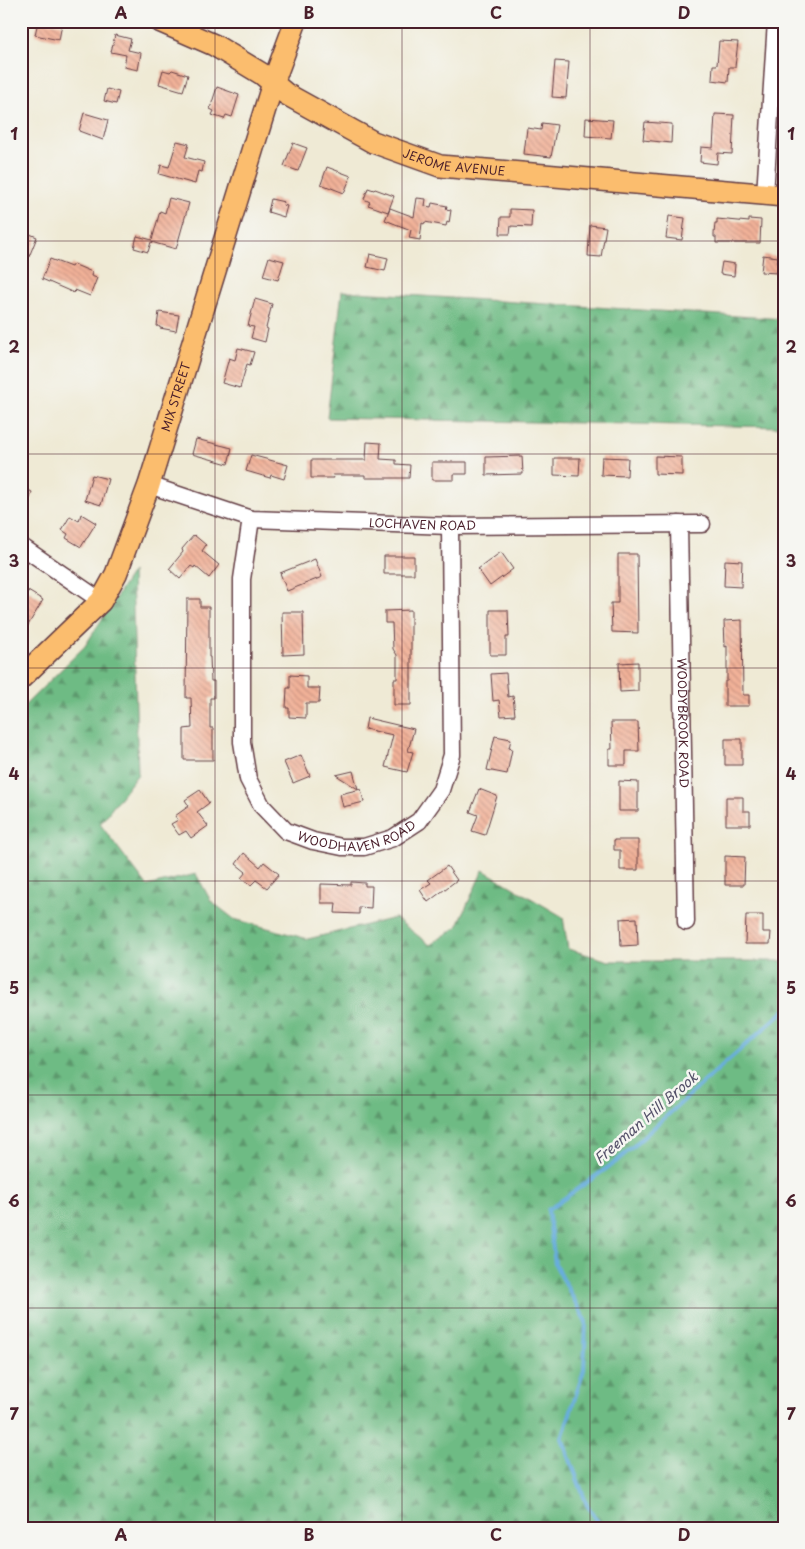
<svg xmlns="http://www.w3.org/2000/svg" width="805" height="1549" viewBox="0 0 805 1549" font-family="'Playpen Sans',sans-serif">
	<style>
		.forest { fill: url(#forest-firs); stroke: #5c6d58 }
		.lines { fill: none; stroke-linecap: round; stroke-linejoin: round }
		.stream { stroke: #68addd; stroke-width: 4 }
		.building { fill: url(#building-back-hatch) }
		.minor-casing { stroke: #633d44; stroke-width: 19 }
		.major-casing { stroke: #633d44; stroke-width: 24 }
		.minor { stroke: #fff; stroke-width: 16 }
		.major { stroke: #fbbd6e; stroke-width: 21 }
		.grid { fill: none; stroke: #4a1f2b; stroke-width: 1; stroke-opacity: 0.55 }
		.labels { text-anchor: middle; stroke-width: 5; stroke-linejoin: round; paint-order: stroke }
		.street-label { font-size: 12px; fill: #4a1f2b; stroke: #f6f6f2 }
		.water-label { font-size: 14px; font-style: italic; fill: #545169; stroke: #f6f6f2 }
		.neatline { fill: none; stroke: #4a1f2b; stroke-width: 2 }
		.grid-label { font-size: 16px; text-anchor: middle; font-weight: bold; fill: #4a1f2b }
	</style>
	<defs>
		<pattern id="forest-firs" width="22" height="20" patternUnits="userSpaceOnUse" patternTransform="scale(1.25)"><rect width="22" height="20" fill="#6ebb84"/><path d="M5 1l3.5 6h-7zM16 11l3.5 6h-7z" fill="#5c976c"/></pattern>
		<pattern id="building-back-hatch" width="6" height="6" patternUnits="userSpaceOnUse" patternTransform="scale(1.25)"><rect width="6" height="6" fill="#f2b299"/><path d="M-1 5l2 2M0 0l6 6M5-1l2 2" fill="none" stroke="#c6907d"/></pattern>
	</defs>
	<rect width="100%" height="100%" fill="#f6f6f2"/>
	<filter id="ink" filterUnits="userSpaceOnUse"><feTurbulence type="fractalNoise" baseFrequency=".02" numOctaves="2"/><feDisplacementMap in="SourceGraphic" scale="10" xChannelSelector="R" yChannelSelector="G"/><feConvolveMatrix kernelMatrix="1 2 1 2 8 2 1 2 1" color-interpolation-filters="sRGB"/></filter>
	<filter id="wash" filterUnits="userSpaceOnUse"><feTurbulence type="fractalNoise" baseFrequency=".0096" numOctaves="4" result="noise"/><feDisplacementMap in="SourceGraphic" scale="20" xChannelSelector="R" yChannelSelector="G"/><feGaussianBlur stdDeviation="1.12" result="paint"/><feColorMatrix in="noise" values="0 0 0 0 0 0 0 0 0 0 0 0 0 0 0 0 0 1.4 0 .05"/><feComposite in="paint" operator="in"/></filter>
	<g filter="url(#wash)">
		<rect width="100%" height="100%" fill="#efead5"/>
		<path class="forest" d="M342 291 784 319V427L327 418Z
			M132 572 138 774 100 824 147 886 196 874 211 901 234 919 308 939 395 918 430 945 457 927 483 870 563 917 568 949 609 961H784V1528H21V709L85 646Z"/>
		<g class="lines">
			<path class="stream" d="M602 1528 587 1505 562 1438 584 1370 586 1322 555 1264 548 1210 617 1161 725 1063 784 1011"/>
		</g>
		<g id="blocks">
			<path class="building" d="M38 21 62 24 59 40 35 35Z
				M115 35 131 39 128 50 141 53 138 70 124 67 126 55 111 52Z
				M719 41 738 42 735 67H729L728 82 712 80 713 65H717Z
				M555 61 569 62 566 98 552 97Z
				M163 70 170 72 172 70 188 75 183 91 159 84Z
				M217 87 239 95 232 117 226 115 224 119 212 115 214 111 210 109Z
				M107 89 119 92 116 104 104 101Z
				M84 113 108 120 103 140 79 131Z
				M715 114 734 115 732 154 718 153 717 164 700 162 701 147 713 148Z
				M586 118 613 120 611 138 585 136Z
				M645 122 672 124 671 143 643 140Z
				M542 123 557 125 551 157 524 154 527 128 541 130Z
				M177 141 189 144 185 157 204 162 202 172 198 171 195 184 159 174 161 165 169 167Z
				M293 143 307 148 298 171 284 166Z
				M327 167 351 176 344 193 321 184Z
				M368 188 374 190 375 189 394 196 388 212 368 205 370 202 364 199Z
				M169 198 189 203 176 249 151 242 148 252 134 248 137 236 152 240 160 211 165 213Z
				M417 198 426 199 425 206 431 207 432 203 447 206 446 209 451 210 449 223 447 222 446 226 425 222 424 224 422 223 420 240 409 238 411 230 385 220 390 208 414 217Z
				M271 199 284 202 283 205 287 206 284 217 268 212Z
				M510 209 532 210 531 227 511 226 510 234H500L501 217H510Z
				M669 216 685 218 682 240 666 238Z
				M717 219 749 222V219L761 220 760 243H716V237H714V234L715 223H717Z
				M590 225 606 227 601 257 588 256Z
				M25 232 37 237 22 274 21 242Z
				M370 254 388 258 385 271 367 267Z
				M763 255 778 257 777 273 761 272Z
				M269 257 284 261 278 280 263 276Z
				M50 259 71 267 73 264 92 272 91 276 97 278 90 296 75 290 74 293 42 279Z
				M722 262 735 264 734 276 720 274Z
				M255 299 272 304 266 328 268 329 265 342 251 338 254 327 248 326Z
				M159 312 179 315 176 331 160 328V327L157 326Z
				M238 348 254 352 250 365 247 364 240 388 222 383 229 358 235 360Z
				M196 439 232 448 228 464 192 454Z
				M367 442 381 443 380 459 396 460V464L410 465 409 478H365V475H333L334 478H311V460H366Z
				M251 455 288 465 284 479 271 475 270 478 246 471Z
				M522 456 523 474 486 475V457Z
				M655 456 682 457V475L655 474Z
				M602 457 628 458 627 476 601 475Z
				M554 458H580L579 476 554 475Z
				M432 462H467V474H454V480H432Z
				M92 475 108 479 101 505 85 500Z
				M21 486 32 492 23 519H21Z
				M81 514 96 523 81 547 66 538 68 534 62 530 70 516 79 521Z
				M194 535 206 545 202 551 219 565 209 578 195 566 194 568 191 566 180 579 169 569 183 552 182 549Z
				M501 552 513 569 490 586 478 569Z
				M618 554H637L638 633 612 632 611 603H618Z
				M384 556H414V574H384Z
				M315 559 322 577 287 591 280 573Z
				M725 560 742 561 741 587 724 586Z
				M28 591 43 600 21 637V602Z
				M187 599H200V607H209V657H210L211 681H214V698H210V728H213V760H184V729L192 728 191 698H186Z
				M411 610V705H394V679H397V655L393 649 392 623H385V611Z
				M490 610H508L509 637H506V655H490Z
				M282 612H303L304 654 283 655Z
				M742 620 743 695H749V706H725V681H727V646L725 647 724 621Z
				M638 662V691L620 692 619 663Z
				M506 673 508 697 513 696 515 715 501 716 499 700 493 701 491 674Z
				M290 675 307 676V688H320L319 703H306V718L289 717V708H286L287 688H290Z
				M367 718 414 729 408 751 413 752 407 772 385 767 393 735 365 729Z
				M611 722H638L639 751H626V765H609V749H612Z
				M495 736 511 739 509 748 512 749 507 774 487 770Z
				M725 739H742V765H725Z
				M301 755 310 776 293 783 284 762Z
				M353 771 358 789 336 775Z
				M619 781 638 782V811H619Z
				M361 789 364 802 343 807 340 794Z
				M479 789 497 796 485 835 472 831 478 815 470 812Z
				M200 790 209 803 197 812 208 826 191 838 186 831 179 835 171 824 178 820 175 816 189 806 185 800Z
				M726 797H743V811H750V825H726Z
				M614 840H638V870H620V850H614Z
				M244 853 260 867 264 862 279 874 267 888 256 880 251 885 241 878 246 872 236 864Z
				M725 856 745 857 744 885H725Z
				M447 866 457 880 428 902 420 890 431 883 428 880Z
				M351 882 365 883V886H372L371 908 359 907V914L335 913 336 903H321V884L351 885Z
				M746 915H763V932H771L770 944H745Z
				M637 918 638 945 621 946 620 919Z"/>
		</g>
	</g>
	<g filter="url(#ink)">
		<use href="#blocks" fill-opacity="0" stroke="#633d44" stroke-width="1"/>
		<g class="lines">
			<g class="minor-casing">
				<g id="minor">
					<path d="M765 195 776 21"/>
					<path id="s1" d="M149 485 251 519 450 526 702 524"/>
					<path id="s2" d="M251 519 242 579V742L248 779 262 806 286 831 313 841 342 847H364L393 838 419 821 441 790 452 755 450 526"/>
					<path id="s3" d="M679 524 686 922"/>
					<path d="M21 546 101 601"/>
				</g>
			</g>
			<g class="major-casing">
				<g id="major">
					<path id="s4" d="M159 21 214 45 262 74 286 94 373 142 440 166 784 196"/>
					<path id="s5" d="M21 678 101 601 116 574 149 485 273 83 296 21"/>
				</g>
			</g>
			<use href="#minor" class="minor"/>
			<use href="#major" class="major"/>
		</g>
	</g>
	<path class="grid" d="M215 21V1528M402 21V1528M590 21V1528M21 241H784M21 454H784M21 668H784M21 881H784M21 1095H784M21 1308H784"/>
	<g class="labels">
		<g class="street-label">
			<text dy="4" stroke="none"><textPath href="#s4" startOffset="331">JEROME AVENUE</textPath></text>
			<text dy="4" stroke="none"><textPath href="#s5" startOffset="329">MIX STREET</textPath></text>
			<text dy="4" stroke="none"><textPath href="#s1" startOffset="279">LOCHAVEN ROAD</textPath></text>
			<text dy="4" stroke="none"><textPath href="#s3" startOffset="199">WOODYBROOK ROAD</textPath></text>
			<text dy="4" stroke="none"><textPath href="#s2" startOffset="401">WOODHAVEN ROAD</textPath></text>
		</g>
		<g class="water-label">
			<text transform="translate(646 1118) rotate(-41)" y="5">Freeman Hill Brook</text>
		</g>
	</g>
	<rect width="805" height="1549" fill="none" stroke="#f6f6f2" stroke-width="55"/>
	<rect x="28" y="28" width="750" height="1494" class="neatline"/>
	<g class="grid-label">
		<text x="121" y="19">A</text>
		<text x="309" y="19">B</text>
		<text x="496" y="19">C</text>
		<text x="684" y="19">D</text>
		<text x="14" y="140">1</text>
		<text x="791" y="140">1</text>
		<text x="14" y="353">2</text>
		<text x="791" y="353">2</text>
		<text x="14" y="567">3</text>
		<text x="791" y="567">3</text>
		<text x="14" y="780">4</text>
		<text x="791" y="780">4</text>
		<text x="14" y="994">5</text>
		<text x="791" y="994">5</text>
		<text x="14" y="1207">6</text>
		<text x="791" y="1207">6</text>
		<text x="14" y="1420">7</text>
		<text x="791" y="1420">7</text>
		<text x="121" y="1541">A</text>
		<text x="309" y="1541">B</text>
		<text x="496" y="1541">C</text>
		<text x="684" y="1541">D</text>
	</g>
</svg>
